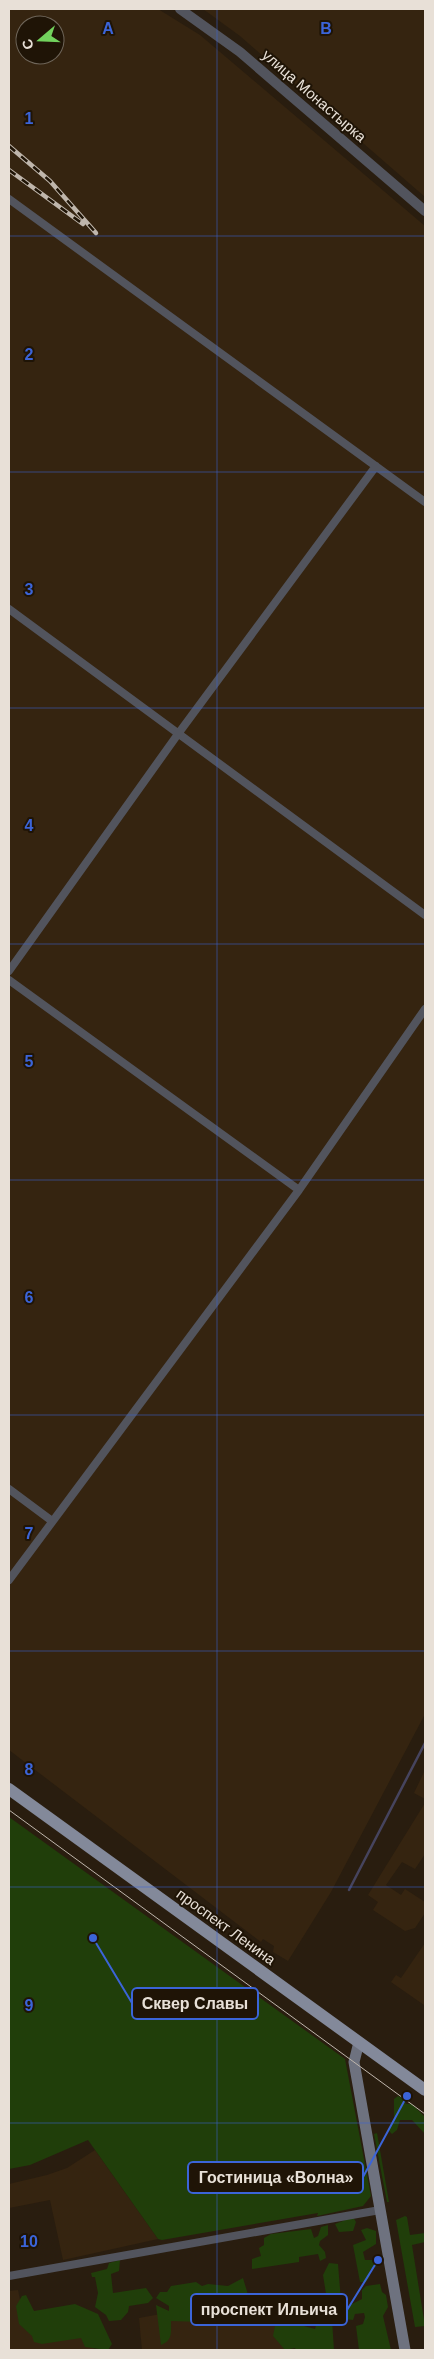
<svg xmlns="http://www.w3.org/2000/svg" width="434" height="2359" viewBox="0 0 434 2359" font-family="Helvetica,sans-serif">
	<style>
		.built { fill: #352410; fill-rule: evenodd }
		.green { fill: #203e0a }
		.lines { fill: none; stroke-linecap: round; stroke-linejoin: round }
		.stream { stroke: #46445e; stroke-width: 2.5 }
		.minor { stroke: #52545d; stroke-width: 8 }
		.tertiary { stroke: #52545d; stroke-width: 10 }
		.secondary { stroke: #6e727f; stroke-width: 11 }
		.primary { stroke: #83899a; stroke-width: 12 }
		.tram { stroke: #bfb6ac; stroke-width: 1 }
		.rail-casing { stroke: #bfb6ac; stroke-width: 4.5 }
		.rail { stroke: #1f1406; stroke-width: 2.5; stroke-dasharray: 8; stroke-linecap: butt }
		.grid { fill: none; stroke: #3b64d8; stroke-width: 1; stroke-opacity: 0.55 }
		.labels { text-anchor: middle; stroke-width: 4; stroke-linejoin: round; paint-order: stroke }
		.street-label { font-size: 15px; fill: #e8e0d7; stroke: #1f1406 }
		.grid-label { font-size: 16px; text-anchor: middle; font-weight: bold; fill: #3b64d8; stroke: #1f1406; stroke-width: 4; stroke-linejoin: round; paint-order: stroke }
		.leader { fill: none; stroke: #3b64d8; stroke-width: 2 }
		.callout-dot { fill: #3b64d8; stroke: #1f1406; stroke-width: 2 }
		.callout { fill: #1f1406; stroke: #3b64d8; stroke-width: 2 }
		.callout-label { font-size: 16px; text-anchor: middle; font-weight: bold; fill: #e8e0d7 }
	</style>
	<rect width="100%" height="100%" fill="#291d0f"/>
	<path class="built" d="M9 9H158L200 35 425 226V1714L331 1892 288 1961 273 1952 274 1946 263 1939 261 1942 9 1750ZM25 25H55V55H25Z
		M203 9H425V197L240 36Z
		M425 1770V1799L414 1793Z
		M425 1803V1854L415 1869 402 1862 386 1885 401 1895 405 1889 425 1902V1913L415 1928 405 1931 373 1910 378 1902 368 1895Z
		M425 1943V2003L424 2005 391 1982 396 1975 401 1978Z
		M95 2150 158 2239 63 2260 50 2200 9 2208V2184L47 2175 67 2168Z
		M18 2290 26 2329 90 2328 94 2350H9V2291Z
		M275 2293 285 2350H142L139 2318Z"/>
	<path class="green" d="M9 1817 345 2059 371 2196 363 2206 317 2216 318 2213 162 2240 158 2239 88 2140 30 2165 9 2169Z
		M398 2096 404 2099 406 2104H412L425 2117V2134L412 2120H400L397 2130 392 2134 388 2130 394 2120V2099Z
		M377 2133 389 2202H387L374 2134Z
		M405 2216 407 2217 410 2235 425 2233V2242L412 2245 425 2326 415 2327 396 2220Z
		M353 2217 356 2222 353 2231 339 2232 335 2224Z
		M328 2225V2235L320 2241 319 2245 325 2252 326 2258 320 2261 318 2254 299 2257V2262L252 2269V2259L261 2256 259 2248 264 2245V2238L271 2234 311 2229 314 2238 318 2236 321 2227Z
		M367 2228 376 2231V2244L363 2252 365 2260H372L377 2266 370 2270V2276L366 2282H360L353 2245 366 2240 361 2230Z
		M120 2260 119 2271 111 2274 113 2293 146 2288 153 2298 148 2303 129 2306 128 2312 121 2320 109 2321 106 2315 95 2307 98 2293 95 2277H92L91 2273 107 2269 109 2263Z
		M329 2263 338 2264 341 2301 348 2306 362 2299V2290L366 2286 380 2284 382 2292 386 2295 388 2307 383 2316 391 2350H359L356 2326 363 2324 365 2317 364 2313 355 2314 353 2320 344 2319 328 2306 323 2275Z
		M243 2278 249 2298 245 2307 248 2319 245 2323H242L239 2311 219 2313 212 2309 210 2320 202 2322 171 2321C171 2332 173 2340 161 2345L156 2305 169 2311V2306L156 2298 160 2292H167L171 2286 196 2282 202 2286 208 2284 228 2286Z
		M26 2295 34 2311 75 2304 98 2314 112 2344 108 2350 85 2347 81 2338 42 2344 34 2342 32 2336 19 2324 16 2306 22 2296Z
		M284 2313 293 2323 315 2329 318 2318 325 2315 332 2320 334 2350H296L295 2348 285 2350 273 2336 277 2315Z"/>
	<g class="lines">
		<path class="stream" d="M349 1890 425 1743"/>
		<path class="minor" d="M9 199 425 502
			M9 609 425 915
			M9 971 178 734 376 466
			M9 980 299 1190
			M9 1489 52 1521
			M9 1580 299 1190 425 1009
			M9 2276 380 2210"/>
		<path class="tertiary" d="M180 9 240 52 425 211"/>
		<path class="secondary" d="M359 2042 354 2062 405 2350"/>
		<path class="primary" d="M9 1789 425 2090"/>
		<path class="tram" d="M9 1810 425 2114"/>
		<g class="rail-casing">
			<path id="rail" d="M9 146 50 181 96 233
				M9 170 83 224"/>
		</g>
		<use href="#rail" class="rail"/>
	</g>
	<path class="grid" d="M217 9V2350M9 236H425M9 472H425M9 708H425M9 944H425M9 1180H425M9 1415H425M9 1651H425M9 1887H425M9 2123H425"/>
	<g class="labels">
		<g class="street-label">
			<text transform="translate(314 96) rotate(41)" y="5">улица Монастырка</text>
			<text transform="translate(226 1927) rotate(36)" y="5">проспект Ленина</text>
		</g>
	</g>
	<g class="grid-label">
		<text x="108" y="34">A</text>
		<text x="326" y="34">B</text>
		<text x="29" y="124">1</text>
		<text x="29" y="360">2</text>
		<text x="29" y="595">3</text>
		<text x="29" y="831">4</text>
		<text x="29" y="1067">5</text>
		<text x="29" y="1303">6</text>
		<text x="29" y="1539">7</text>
		<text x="29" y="1775">8</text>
		<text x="29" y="2011">9</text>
		<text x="29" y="2247">10</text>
	</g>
	<path class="leader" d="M93 1938L132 2003M407 2096L363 2177M378 2260L347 2310"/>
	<g class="callout-dot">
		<circle cx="93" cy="1938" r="5"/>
		<circle cx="407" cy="2096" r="5"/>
		<circle cx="378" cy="2260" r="5"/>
	</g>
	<g class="callout">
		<rect x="132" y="1988" width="126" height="31" rx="5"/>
		<rect x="188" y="2162" width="175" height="31" rx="5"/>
		<rect x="191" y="2294" width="156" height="31" rx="5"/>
	</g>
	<g class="callout-label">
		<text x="195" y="2009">Сквер Славы</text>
		<text x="276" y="2183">Гостиница «Волна»</text>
		<text x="269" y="2315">проспект Ильича</text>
	</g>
	<rect width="434" height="2359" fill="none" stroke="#e8e0d7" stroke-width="20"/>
	<g transform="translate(40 40) rotate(251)"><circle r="24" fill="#1f1406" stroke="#6f665a"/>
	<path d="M0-4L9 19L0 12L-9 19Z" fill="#72d25d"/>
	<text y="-8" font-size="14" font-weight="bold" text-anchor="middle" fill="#e8e0d7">С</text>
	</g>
</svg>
